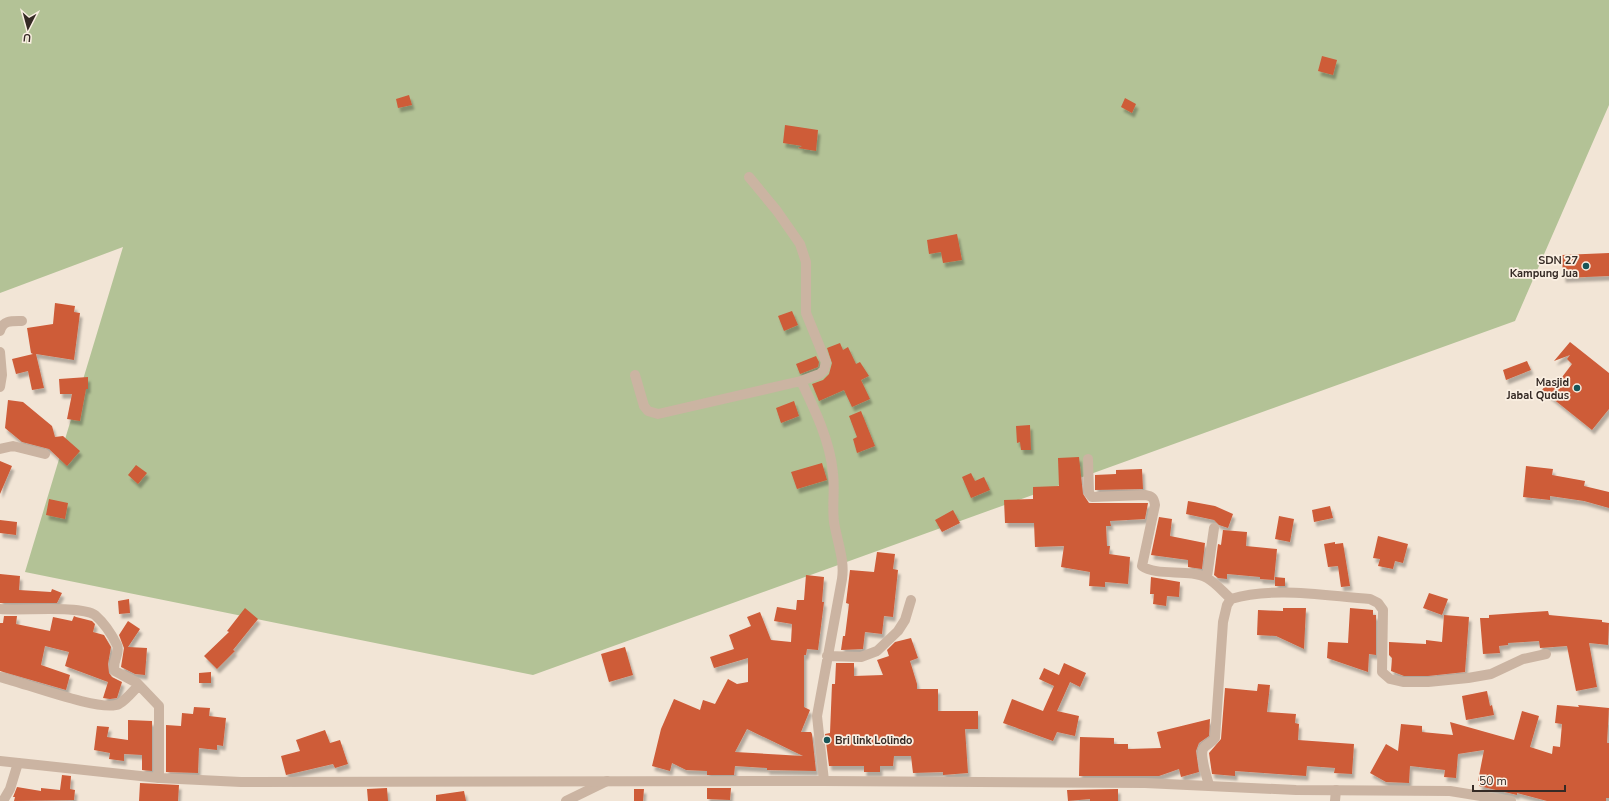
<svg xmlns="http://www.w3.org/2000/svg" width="1609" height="801" viewBox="0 0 1609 801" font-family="'Nunito Sans',sans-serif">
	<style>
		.green { fill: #b3c296 }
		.building { fill: #ce5b38; fill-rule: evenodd; filter: url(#shadow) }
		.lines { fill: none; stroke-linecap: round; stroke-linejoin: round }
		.minor { stroke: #cbb4a2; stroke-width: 10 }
		.tertiary { stroke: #cbb4a2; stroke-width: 10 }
		.poi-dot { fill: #185558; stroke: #faefe2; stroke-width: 1.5 }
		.labels { text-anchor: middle; stroke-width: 3.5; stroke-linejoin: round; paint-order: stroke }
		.poi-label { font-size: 11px; font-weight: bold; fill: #352a25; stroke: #faefe2; text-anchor: end }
	</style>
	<defs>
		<filter id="shadow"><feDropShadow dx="2.5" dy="4.5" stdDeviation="1" flood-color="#0004"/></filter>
	</defs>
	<rect width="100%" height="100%" fill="#f2e5d6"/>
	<path class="green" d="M0 0H1609V105L1515 321 533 675 25 572 123 247 0 293Z"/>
	<path class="building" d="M1322 56 1337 60 1333 75 1318 71Z
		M409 95 412 105 398 108 396 99Z
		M1125 98 1136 104 1132 113 1121 107Z
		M785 125 818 130 816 151 798 148 802 146 783 143Z
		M957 234 962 260 943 263 941 252 929 254 927 240Z
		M1609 253V276L1563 278 1562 255Z
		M55 303 75 306 74 312 80 313 74 360 36 354 44 388 32 390 28 371 16 374 12 359 33 354 31 353 27 328 53 324Z
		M792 311 798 325 784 331 778 316Z
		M1570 342 1609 373V409L1592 430 1542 390 1550 380 1556 385 1572 364 1567 359 1570 355 1554 361Z
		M840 343 843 350 848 347 856 364 860 362 869 376 861 380 870 399 852 407 844 390 819 401 812 384 823 380 829 374 832 363 827 348Z
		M816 356 819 362 818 367 800 374 796 364Z
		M1527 361 1531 370 1506 380 1503 370Z
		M88 377V389H86L80 421 67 419 72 394H60L59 379Z
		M8 400 23 402 52 426 55 437 63 436 80 451 67 466 49 449 22 442 5 428Z
		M794 401 799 416 781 423 776 408Z
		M861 411 875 446 857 453 853 439 857 437 849 416Z
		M1030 425 1031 450H1021L1020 442 1017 443 1016 426Z
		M1079 457 1083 494 1089 503H1148L1145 519 1110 521 1111 526H1106L1107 546H1110L1109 554 1130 557 1128 584 1105 582V587L1089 586 1090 572 1061 567 1064 546 1035 547 1034 523H1005L1004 500 1033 499V487L1059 486 1058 458Z
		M0 461 12 466 0 494Z
		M822 463 827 480 797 489 791 472Z
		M136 465 147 473 138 484 128 475Z
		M1526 466 1553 469 1552 475 1585 481 1584 486 1609 492V508L1584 501 1550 496V500L1523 497Z
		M1142 469 1143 489 1095 490V475L1116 474V470Z
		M971 473 975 481 984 477 990 490 971 498 962 477Z
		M49 499 68 503 65 519 46 515Z
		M1188 501 1215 506 1233 514 1228 528 1219 525 1214 520 1186 514Z
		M1330 506 1333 518 1314 522 1312 510Z
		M953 510 960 523 942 532 935 520Z
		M1279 516 1294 519 1290 542 1275 539Z
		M1159 517 1172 519 1170 536 1205 543 1202 569 1188 567V560L1151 555Z
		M0 520 17 522 16 535 0 533Z
		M1223 530 1247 532 1246 546 1277 549 1274 580 1260 579V577L1227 574V579L1218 578 1214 575 1218 544 1221 545Z
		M1378 536 1408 544 1403 563 1395 561 1393 569 1378 566 1380 559 1373 558Z
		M1335 542V544L1343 543 1350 586 1341 587 1338 566 1328 567 1324 544Z
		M877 552 895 554 893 569 898 570 893 617 884 616 882 634 865 632 863 649 841 650 843 636H845L849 604 846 603 850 570 874 572Z
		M0 574 20 576 19 590 51 592 52 589 62 593 57 603H0Z
		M806 575 824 577 822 602H824L818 650 807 649 806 655H804V707L810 710 801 732H811L812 734 816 771 767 770V768L735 766 734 775H707V771L686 770 672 763 670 771 652 766 661 729 674 699 700 710 703 700 715 704 728 679 737 684 748 682V658L714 668 710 657 734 649 729 635 751 626 747 617 760 612 771 640 791 642 792 624 774 621 777 607 796 610 797 600H804ZM747 729 803 756 735 752Z
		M1151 577 1180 582 1179 597 1167 596 1166 606 1153 604 1154 594H1150Z
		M1275 577 1285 578V586H1275Z
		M1429 593 1448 599 1442 615 1423 608Z
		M129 599 130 613 119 614 118 601Z
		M245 608 258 619 233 650 235 651 217 669 204 656 229 632 227 631Z
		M1283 608H1306L1304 649 1276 636 1257 635 1258 610 1283 611Z
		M1350 608 1373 610V615H1376V655L1369 654 1368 672 1327 658 1328 642 1348 643Z
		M1548 611 1549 615 1602 620V622L1609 623 1608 645 1589 643 1597 687 1576 691 1567 646 1540 648 1539 641 1508 643V645L1499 646 1500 653 1483 654 1480 618H1489V615Z
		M1444 615 1469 617 1465 672 1428 676H1404L1391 671 1392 658 1389 655V642L1426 644V640L1442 642Z
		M4 616H17L16 624 50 631 53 617 72 621 74 616 76 617 92 621 95 624 93 632 104 635 111 647 108 664 109 673 112 677 122 682 117 698 110 699 103 698 108 682 65 666 69 652 45 646 41 665 70 675 66 690 0 671V623H3Z
		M128 621 140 629 128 647 147 648 145 675 135 674 121 667 124 648 119 635Z
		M911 638 918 658 910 661 917 684V689H938V711H978V729H965L968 773 943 775V772L913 773 911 756H894L893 766H880V772H864V766H829L825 734 830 733 832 684H835L836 663H854V676L883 675 877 660 889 656 887 650 895 642Z
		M625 647 633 675 609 682 601 654Z
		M1064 663 1086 673 1080 687 1070 682 1057 711 1079 716 1075 736 1057 732 1053 741 1003 723 1012 699 1043 711 1054 686 1039 679 1044 668 1059 675Z
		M211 672V683H199V673Z
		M1258 684 1270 685 1267 712 1296 714 1295 723 1299 724 1298 740 1354 744 1352 774 1334 773 1335 768 1307 766 1306 776 1235 771V776L1212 774 1209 753 1221 739 1225 688 1257 691Z
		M1487 691 1490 706 1492 705 1494 715 1466 720 1462 696Z
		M1557 705 1579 707 1578 705 1609 708 1607 743H1609V798H1606V801H1547L1517 793V795L1479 786 1480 781H1478L1484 750 1458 754 1456 778 1444 777 1445 770 1410 766 1409 783 1386 782 1370 773 1386 744 1398 751 1401 724 1422 726V732L1453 735 1450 722 1514 740 1522 711 1539 716 1530 747 1552 754 1553 746 1560 747 1562 724 1555 723Z
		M194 707 210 708 209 716 226 718 223 746 217 745V750L199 748 198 773 166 772V725L181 726 182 713 193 714Z
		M1210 719 1209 736 1199 743 1196 751 1199 772 1181 777 1179 769 1159 776H1079L1080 737 1114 738V744H1128V749L1161 748 1157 732Z
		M128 720 152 721V771L142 770V755L124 754V761L109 759 110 753 94 750 97 726 109 727 107 737 128 740Z
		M325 730 330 743 340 740 348 764 335 768 333 764 286 775 281 756 300 751 296 740Z
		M62 775 71 776 70 789 75 790 74 800 14 801 15 797H13L17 787 41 791V788L60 790Z
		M140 783 179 785 178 801H139Z
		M387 788 388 801H368L367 789Z
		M707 788H731L730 800 707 799Z
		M634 789H644L643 801H634Z
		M1118 789V801H1090V799L1068 801 1067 790Z
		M464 791 466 801H436V795Z"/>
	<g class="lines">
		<path class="minor" d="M749 177 777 211 800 244 806 262V313L826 362 824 370 820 374 801 381C815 410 830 441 833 473 835 489 832 506 834 522 837 541 845 560 842 579L817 716 824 781
			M0 331C3 320 12 321 22 321
			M0 352 2 375 0 387
			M635 375 644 406 648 411 658 414 801 381
			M0 449 13 446 45 454
			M1088 459 1089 493 1092 497 1145 495C1152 496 1154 498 1155 505L1142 566C1157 577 1190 568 1207 578 1216 583 1223 592 1231 599
			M1207 577 1214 528
			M0 609C21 611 81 605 95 615 103 622 112 635 117 645 121 654 111 662 115 671L137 683 159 706V778
			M827 656 861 657 877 651 898 631 905 620 911 600
			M0 677C22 682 102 713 119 704 126 700 133 691 139 685
			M1209 785C1207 778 1200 756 1203 749 1206 744 1212 743 1215 738L1223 622 1227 605 1231 599C1273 586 1326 596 1370 599L1378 603 1383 610 1382 672 1390 679 1403 682H1428L1468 678 1491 674 1523 659 1546 654
			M3 801 10 789 18 763
			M566 801 607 781
			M1335 801 1336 790"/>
		<path class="tertiary" d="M0 761 159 778 241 782 824 781 1145 783 1296 790 1450 791 1511 801"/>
	</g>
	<g class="poi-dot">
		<circle cx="1586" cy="266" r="4"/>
		<circle cx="1577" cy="388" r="4"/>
		<circle cx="827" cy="740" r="4"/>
	</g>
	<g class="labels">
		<g class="poi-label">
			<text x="1578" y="264">SDN 27<tspan x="1578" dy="13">Kampung Jua</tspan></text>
			<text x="1569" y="386">Masjid<tspan x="1569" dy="13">Jabal Qudus</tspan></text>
			<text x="835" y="744" text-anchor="start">Bri link Lolindo</text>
		</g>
	</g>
	<g transform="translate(28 28) rotate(186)" stroke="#faefe2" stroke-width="3" paint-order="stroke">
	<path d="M0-3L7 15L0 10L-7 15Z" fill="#352a25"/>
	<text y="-6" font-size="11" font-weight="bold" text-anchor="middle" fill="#352a25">U</text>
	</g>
	<path d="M1473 785v6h92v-6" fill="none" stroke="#352a25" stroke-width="2"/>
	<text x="1479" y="785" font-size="12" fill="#352a25" stroke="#faefe2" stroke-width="3" paint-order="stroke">50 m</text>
</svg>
